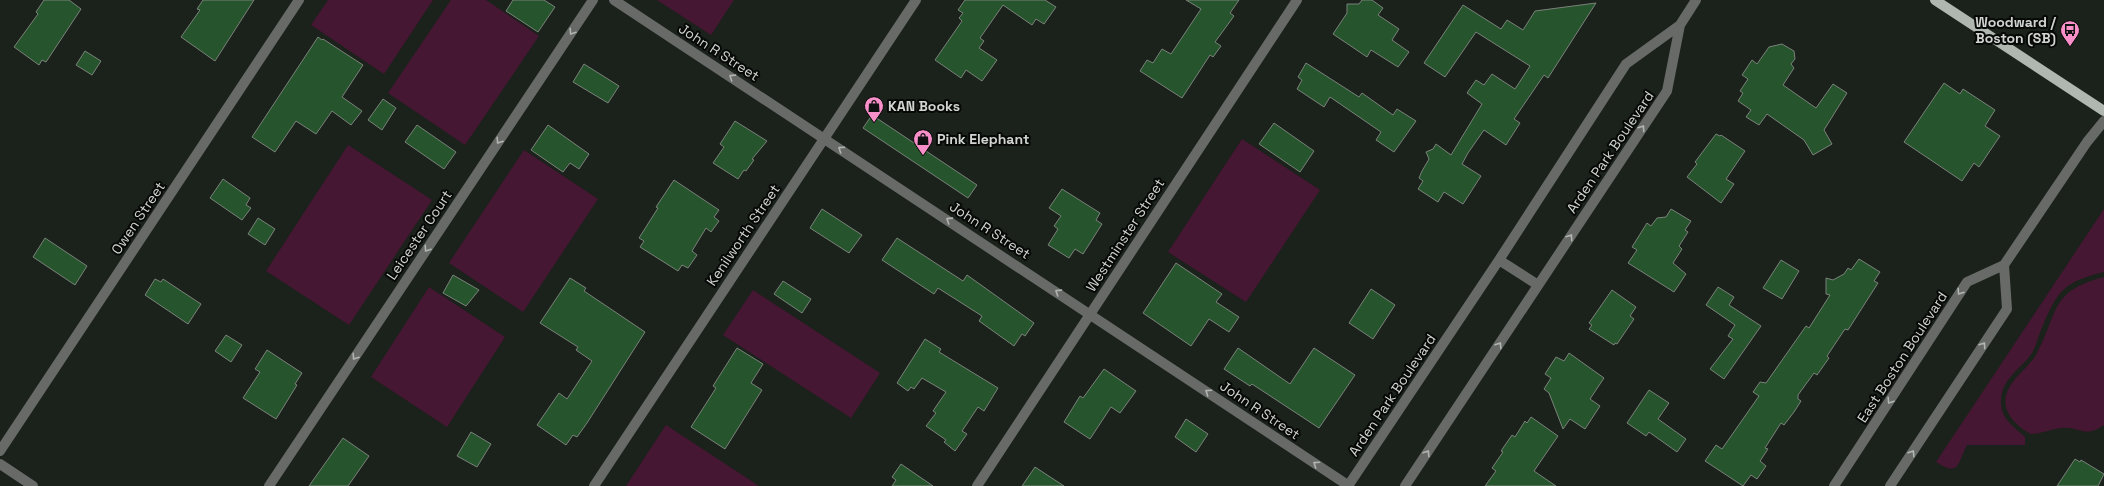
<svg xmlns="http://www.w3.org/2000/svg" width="2104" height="486" viewBox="0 0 2104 486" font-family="'Space Grotesk',sans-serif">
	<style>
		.green { fill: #451732 }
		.building { fill: #26542c; stroke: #7b827b }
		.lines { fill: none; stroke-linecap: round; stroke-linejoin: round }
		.minor { stroke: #676a67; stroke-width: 10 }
		.major { stroke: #b0b7b1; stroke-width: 10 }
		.oneway { stroke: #b1b5b1 }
		.labels { text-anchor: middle; stroke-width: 4; stroke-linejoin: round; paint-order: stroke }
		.poi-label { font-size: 14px; font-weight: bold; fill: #d1d5d1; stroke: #070907; text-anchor: start }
		.street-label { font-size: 14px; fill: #d1d5d1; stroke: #070907 }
	</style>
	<rect width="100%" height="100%" fill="#1b211b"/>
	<path class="green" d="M328 0H433L384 74 311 25Z
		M451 0H486L539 36 465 145 388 93Z
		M657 0H734L711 35Z
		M1242 139 1320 190 1246 302 1168 252Z
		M348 145 432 200 349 325 266 271Z
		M524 150 598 199 523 312 449 263Z
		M2104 209V272C2063 282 2057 291 2041 330 2038 337 2036 346 2032 353 2021 369 2002 378 2001 400 2000 418 2013 426 2025 437V445H1967C1957 464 1960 477 1936 462Z
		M2104 277V425C2084 439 2080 426 2062 428 2051 429 2041 434 2031 434 2014 425 1998 408 2009 388 2016 375 2029 367 2036 355 2059 313 2049 291 2104 277Z
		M429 287 505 337 447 427 371 377Z
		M753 290 880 373 851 418 723 335Z
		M666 425 759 486H760H626Z"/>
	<path class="building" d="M44 0H69L81 9 46 62 42 60 39 65 14 47 38 14 36 12Z
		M203 0H254L215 61 181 37 200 10 197 9Z
		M513 0H544L555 7 538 32 506 11Z
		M965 0H1045L1056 7 1044 24 1036 19 1032 25 1003 5 980 38 984 41 979 48 997 60 982 81 966 70 961 78 935 60 962 21 959 18 963 13 958 10Z
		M1186 0H1239L1230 13 1234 16 1215 42 1221 46 1213 57 1210 55 1182 98 1140 71 1147 60 1153 63 1162 49 1171 54 1201 9Z
		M1362 0H1372L1383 8 1378 15 1399 29 1392 40 1409 52 1398 67 1371 50 1367 57 1333 34 1347 13V4H1359Z
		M1596 3 1548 78 1544 75 1514 119 1520 123 1506 145 1484 130 1468 153 1462 164 1481 176 1463 204 1444 192 1438 202 1418 189 1423 181 1419 178 1422 171 1429 159 1426 152 1433 149 1436 144 1451 155 1482 104 1467 93 1476 80 1484 85 1492 74 1515 89 1530 66 1476 32 1445 77 1424 63 1463 5 1501 29 1507 20 1523 30 1535 11Z
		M318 37 322 40 323 39 363 65 342 97 362 111 351 125 332 111 316 134 296 121 275 152 252 137Z
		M1782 44 1794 51 1795 59 1791 64 1794 68 1783 85 1816 108 1833 84 1847 93 1824 130 1832 144 1813 155 1804 140 1767 114 1759 125 1746 117 1751 110 1738 101 1743 93 1740 91 1748 79 1742 75 1752 60 1757 64 1769 47Z
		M85 51 101 61 92 75 76 65Z
		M1306 63 1359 97 1362 93 1393 115 1397 109 1416 121 1394 152 1376 140 1381 132 1330 97 1324 107 1297 89 1302 80 1298 77Z
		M584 64 619 86 608 103 573 82Z
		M1944 83 1960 94 1963 89 1995 110 1985 126 2000 136 1979 167 1974 163 1962 181 1904 142Z
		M383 99 396 108 382 130 368 120Z
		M872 115 977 185 968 198 863 128Z
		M735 121 767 141 752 159 754 160 746 171 744 170 738 179 713 163 724 147 720 144Z
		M1274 123 1314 151 1300 172 1259 144Z
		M417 125 456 152 444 169 405 142Z
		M548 125 589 154 579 169 570 163 563 172 531 150Z
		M1716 134 1720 136 1721 135 1745 151 1726 179 1734 184 1721 203 1687 177 1697 164 1695 162Z
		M223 179 250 198 246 205 251 208 242 220 210 198Z
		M674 180 719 210 714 217 719 221 711 232 706 228 692 251 697 255 688 268 682 265 678 271 640 247 644 241 639 238 658 208 656 207Z
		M1062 189 1100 213 1096 220 1102 224 1083 254 1075 249 1069 258 1048 245 1058 229 1054 226 1061 216 1049 208Z
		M822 209 862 235 849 253 810 228Z
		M1671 209 1691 221 1685 230 1688 232 1679 246 1682 249 1673 263 1686 274 1674 292 1628 263 1637 250 1632 247 1647 223 1651 226 1657 218 1666 217Z
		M258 218 275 229 265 245 248 234Z
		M45 238 87 266 75 285 33 257Z
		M897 238 963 281 967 275 1034 323 1025 336 1022 334 1014 346 979 321 982 316 938 288 934 294 882 260Z
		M1859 259 1880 272 1874 281 1878 283 1848 330 1845 329 1827 356 1829 358 1817 375 1814 373 1798 395V399L1801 401 1794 412 1784 425 1781 423 1765 448 1768 449 1760 461 1766 466 1757 479 1751 475 1743 486 1705 461 1716 445 1722 449 1759 396 1753 392 1760 382 1766 383 1806 326 1809 328 1830 295 1826 294V278L1833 280 1844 274 1848 268 1851 270Z
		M1781 260 1799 271 1782 299 1763 288Z
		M1176 263 1222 294 1216 302 1239 317 1229 332 1209 319 1191 346 1143 313Z
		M453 275 479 290 466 306 443 293Z
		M570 278 586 288 584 291 645 332 587 423 577 437 573 435 566 445 537 425 559 393 567 399 592 361 576 350 578 347 540 323Z
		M155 279 161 282 163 279 201 304 188 324 145 295Z
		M783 281 811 299 802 313 774 294Z
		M1718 287 1734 297 1729 305 1761 326 1724 379 1710 369 1733 339 1728 336 1735 325 1706 305Z
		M1371 289 1395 305 1373 339 1349 323Z
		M1612 290 1636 307 1630 316 1634 319 1617 344 1615 343 1614 345 1589 329 1592 325 1589 323Z
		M226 335 242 345 231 362 215 351Z
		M925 339 941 349 939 352 998 388 984 411 978 407 962 431 967 434 955 451 944 442 946 440 926 426 936 413 933 411 946 392 922 378 914 389 911 387 908 391 897 383Z
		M737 348 763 364 751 383 762 390 725 449 691 427 716 388 713 386Z
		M1238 348 1290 384 1314 348 1355 375 1319 428 1252 384 1250 386 1224 369Z
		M267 350 302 373 295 384 297 385 276 419 243 398 260 372 255 369Z
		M1569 353 1604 378 1590 399 1600 406 1585 429 1570 419 1563 429 1549 393 1544 389 1551 378 1545 374 1556 357 1564 361Z
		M1104 369 1136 391 1120 413 1111 407 1090 439 1064 422 1080 396 1083 398Z
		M1649 390 1669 403 1658 419 1686 439 1677 452 1649 432 1646 436 1627 423Z
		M1531 417 1558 436 1534 471 1556 486H1485L1496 471 1492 468 1503 452 1501 451 1512 435 1515 437 1525 421 1527 423Z
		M1186 419 1208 434 1196 452 1175 437Z
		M471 432 491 444 477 467 457 456Z
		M343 438 369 456 348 486H309Z
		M2075 459 2080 462 2081 460 2104 474 2098 486H2057Z
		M901 464 933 486H892L896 480 892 477Z
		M1035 467 1064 486H1022Z"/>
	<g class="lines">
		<path class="minor" d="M614 0 1349 486
			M1680 25 1696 0
			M1499 260 1538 285
			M0 451 299 0
			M0 464 33 486
			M269 486 593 0
			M594 486 916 0
			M977 486 1297 0
			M1348 486 1499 260 1626 64 1680 25 1667 91 1405 486
			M1834 486 1967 282 2004 265 2087 142 2104 121
			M1890 486 2007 309 2004 265"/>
		<path class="major" d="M1935 0 2104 111"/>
	</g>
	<defs><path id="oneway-chevron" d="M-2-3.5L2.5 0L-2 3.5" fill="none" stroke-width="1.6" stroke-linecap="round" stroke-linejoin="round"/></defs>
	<g class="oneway">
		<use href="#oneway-chevron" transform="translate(572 32) rotate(124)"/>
		<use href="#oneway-chevron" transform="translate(732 77) rotate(-147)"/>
		<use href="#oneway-chevron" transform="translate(1642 128) rotate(-56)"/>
		<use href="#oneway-chevron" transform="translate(499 141) rotate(124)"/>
		<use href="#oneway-chevron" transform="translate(841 149) rotate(-146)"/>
		<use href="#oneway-chevron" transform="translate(949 220) rotate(-147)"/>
		<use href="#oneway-chevron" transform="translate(1570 237) rotate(-56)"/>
		<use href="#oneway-chevron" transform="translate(427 249) rotate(124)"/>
		<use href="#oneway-chevron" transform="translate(1058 292) rotate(-147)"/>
		<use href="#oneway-chevron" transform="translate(1960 292) rotate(123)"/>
		<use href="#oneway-chevron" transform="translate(1499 345) rotate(-57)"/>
		<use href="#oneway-chevron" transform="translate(1983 345) rotate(-56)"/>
		<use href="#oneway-chevron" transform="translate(355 357) rotate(124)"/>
		<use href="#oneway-chevron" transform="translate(1208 392) rotate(-146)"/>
		<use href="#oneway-chevron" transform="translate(1890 401) rotate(123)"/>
		<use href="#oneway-chevron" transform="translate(1427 453) rotate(-57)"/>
		<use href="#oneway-chevron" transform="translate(1912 453) rotate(-57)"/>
		<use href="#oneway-chevron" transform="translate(1316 464) rotate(-146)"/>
	</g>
	<defs>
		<g id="bus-pin" transform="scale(1)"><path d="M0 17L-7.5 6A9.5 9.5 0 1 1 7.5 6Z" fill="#f98fc9" stroke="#070907"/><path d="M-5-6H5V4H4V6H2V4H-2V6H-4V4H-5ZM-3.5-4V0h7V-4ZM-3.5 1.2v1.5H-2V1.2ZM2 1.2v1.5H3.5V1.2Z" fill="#111"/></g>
		<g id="shop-pin" transform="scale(1)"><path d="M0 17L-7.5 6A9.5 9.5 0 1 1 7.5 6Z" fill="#f98fc9" stroke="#070907"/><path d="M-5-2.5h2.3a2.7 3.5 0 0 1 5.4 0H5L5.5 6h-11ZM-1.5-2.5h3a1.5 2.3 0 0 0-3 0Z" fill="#111"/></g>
	</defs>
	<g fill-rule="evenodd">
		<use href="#bus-pin" x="2070" y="30"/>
		<use href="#shop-pin" x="874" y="106"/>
		<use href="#shop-pin" x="923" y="139"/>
	</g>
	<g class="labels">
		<g class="poi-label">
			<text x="2056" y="27" text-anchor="end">Woodward /<tspan x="2056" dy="16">Boston (SB)</tspan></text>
			<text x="888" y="111">KAN Books</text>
			<text x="937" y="144">Pink Elephant</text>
		</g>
		<g class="street-label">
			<text transform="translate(719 52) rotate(33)" y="5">John R Street</text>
			<text transform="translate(1610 152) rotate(-56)" y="5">Arden Park Boulevard</text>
			<text transform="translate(138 218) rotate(-56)" y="5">Owen Street</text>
			<text transform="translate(990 230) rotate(33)" y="5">John R Street</text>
			<text transform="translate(419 235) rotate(-56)" y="5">Leicester Court</text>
			<text transform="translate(743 235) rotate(-56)" y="5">Kenilworth Street</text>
			<text transform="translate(1125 235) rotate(-57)" y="5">Westminster Street</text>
			<text transform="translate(1902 357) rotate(-57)" y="5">East Boston Boulevard</text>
			<text transform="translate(1392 395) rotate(-56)" y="5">Arden Park Boulevard</text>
			<text transform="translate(1260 410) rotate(34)" y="5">John R Street</text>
		</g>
	</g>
</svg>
